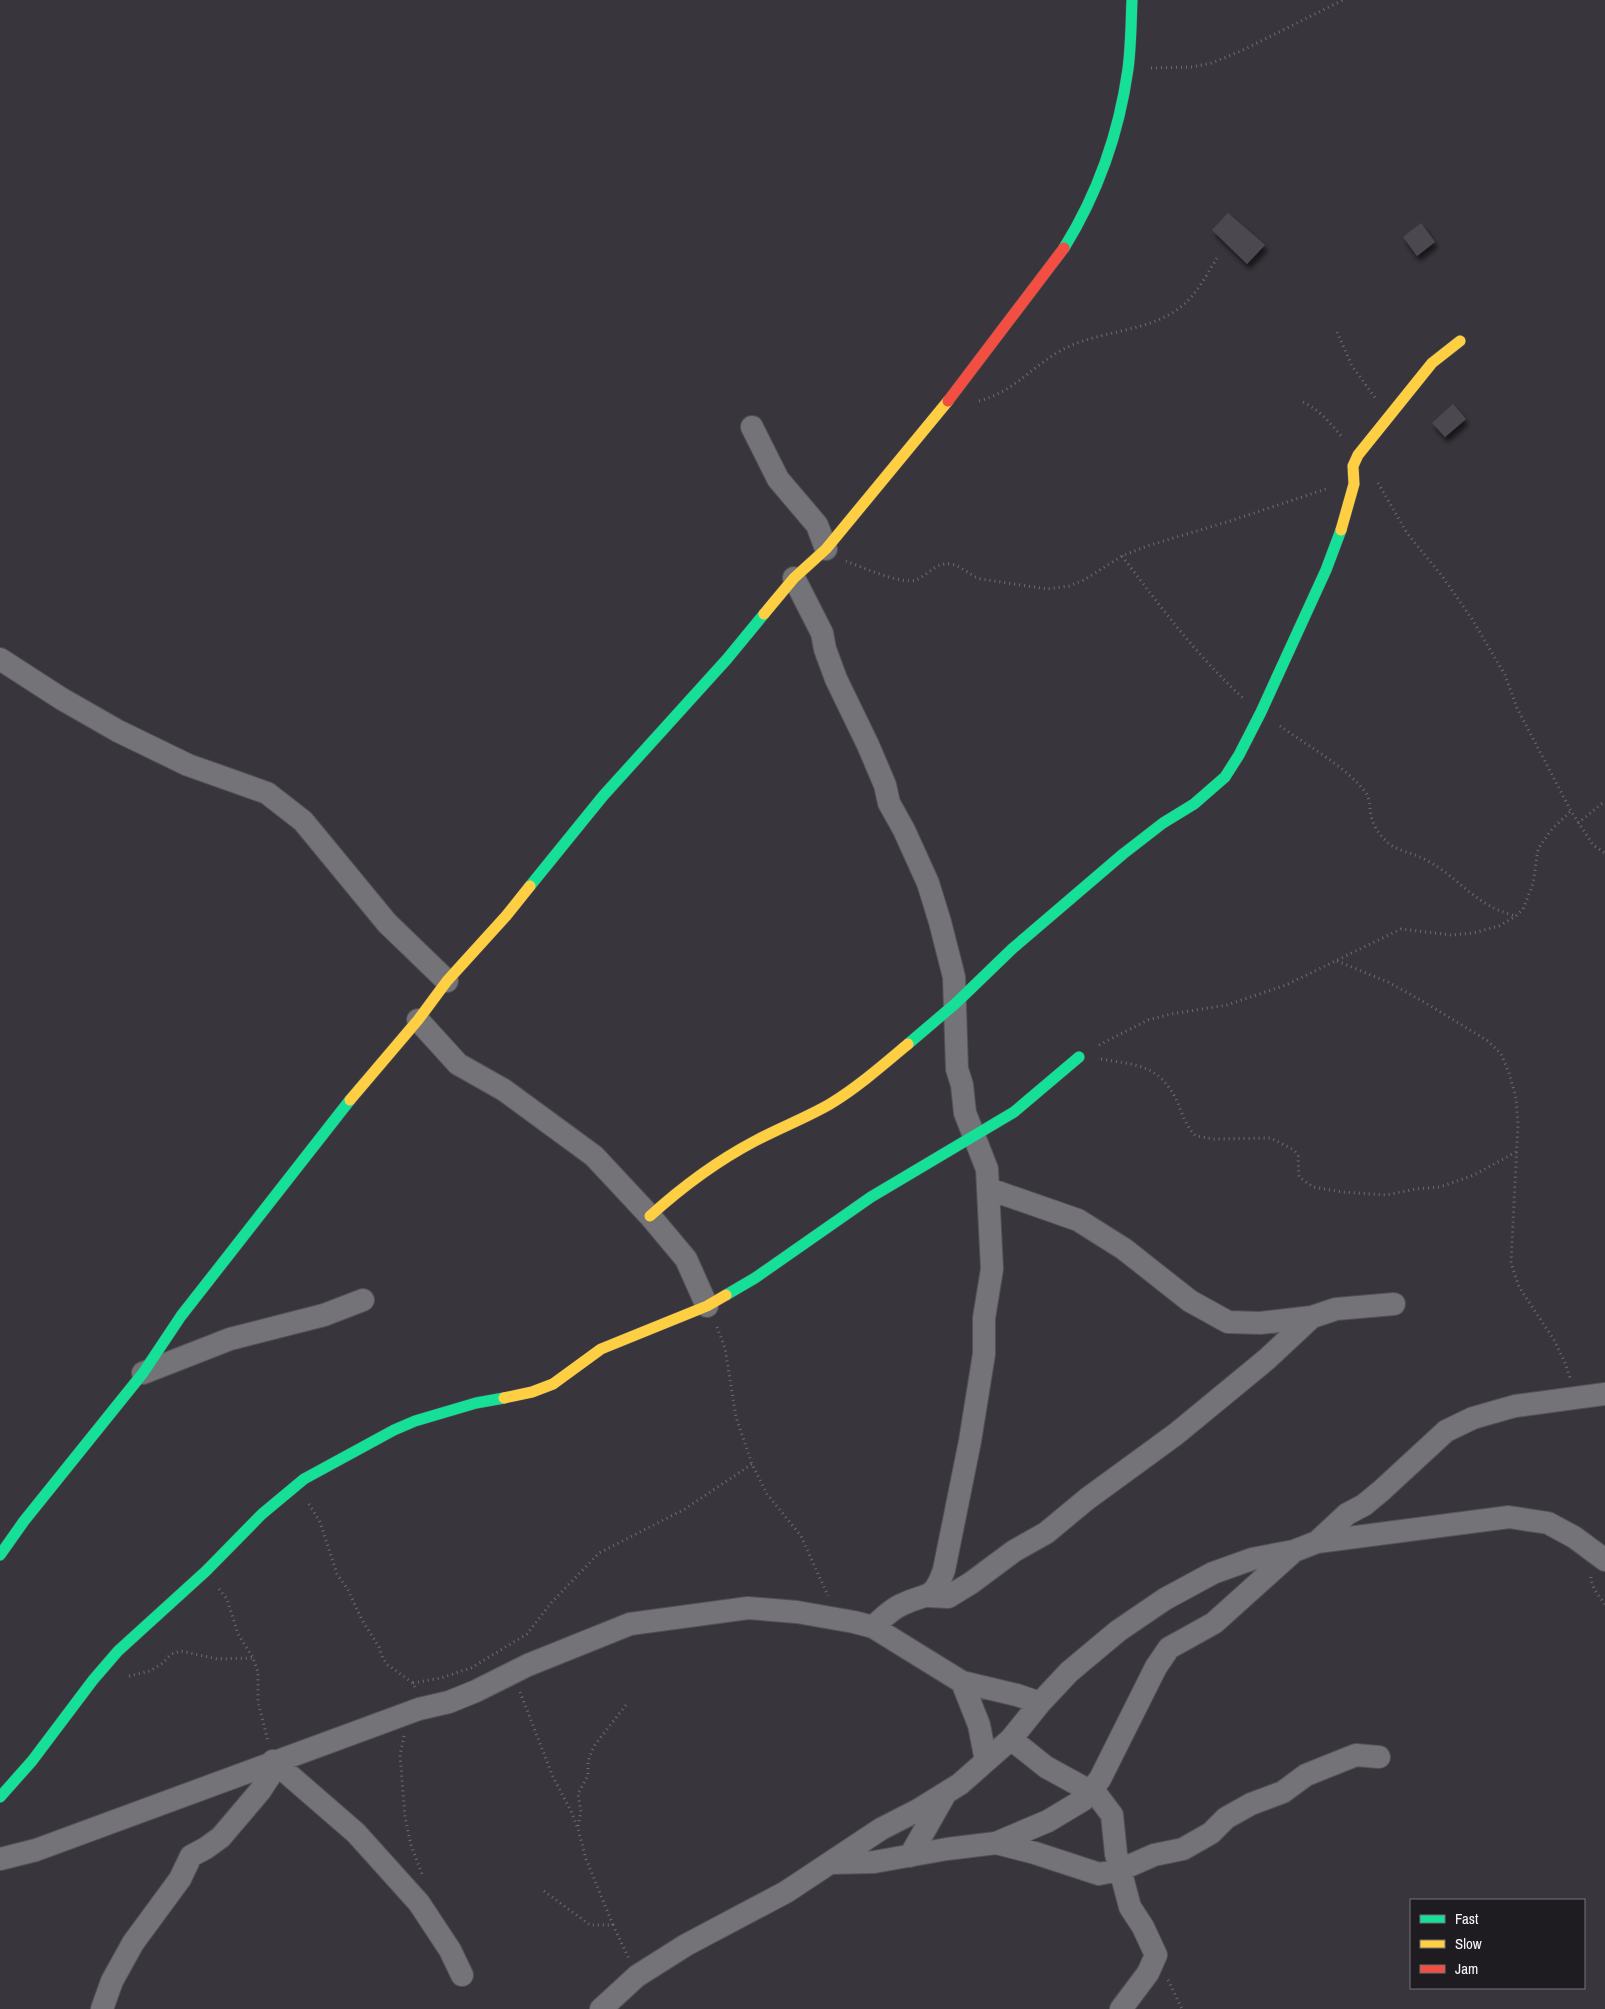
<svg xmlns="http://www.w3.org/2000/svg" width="1605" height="2009" viewBox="0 0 1605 2009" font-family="'Archivo Narrow',sans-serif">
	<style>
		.building { fill: #4c4a4f; filter: url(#shadow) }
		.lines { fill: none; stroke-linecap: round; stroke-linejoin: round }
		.street-casing { stroke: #535257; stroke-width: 24 }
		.fast-casing { stroke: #535257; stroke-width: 12 }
		.slow-casing { stroke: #535257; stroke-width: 12 }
		.jam-casing { stroke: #535257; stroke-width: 12 }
		.path { stroke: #6e6c71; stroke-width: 3; stroke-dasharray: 1 4; stroke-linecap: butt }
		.street { stroke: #747378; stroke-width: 22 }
		.fast { stroke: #16e098; stroke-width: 11 }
		.slow { stroke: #ffcf43; stroke-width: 11 }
		.jam { stroke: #f24e42; stroke-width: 11 }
	</style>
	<defs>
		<filter id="shadow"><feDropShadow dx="3" dy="5.5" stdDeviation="2.5" flood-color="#0009"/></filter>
	</defs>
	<rect width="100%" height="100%" fill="#38363c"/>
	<path class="building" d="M1228 213 1265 245 1247 264 1212 230Z
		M1421 223 1435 242 1417 256 1403 237Z
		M1453 404 1466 419 1445 437 1432 423Z"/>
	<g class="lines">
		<g class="street-casing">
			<path id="street" d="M752 427 778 479 817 525 826 549
				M794 578 822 633 825 649 836 679 868 745 885 785 889 803 904 830 928 883 940 922 954 977 957 1069 962 1085 965 1113 987 1169 992 1269 984 1318V1354L970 1441 944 1570C933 1602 927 1592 901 1605 891 1609 881 1620 873 1627
				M0 659 62 699 118 731 188 765 267 793 303 821 387 923 447 981
				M418 1020 458 1064 504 1090 594 1156 650 1216 686 1259 707 1306
				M989 1189 1078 1220 1124 1249 1190 1301 1228 1322 1260 1323 1312 1317 1336 1309 1394 1304
				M143 1373 230 1339 324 1315 363 1300
				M1317 1542 1347 1514 1364 1505 1381 1491 1446 1431 1473 1418 1515 1406 1605 1394
				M929 1596 948 1597 971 1583 1014 1551 1046 1533 1087 1499 1176 1434 1267 1359 1312 1317
				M962 1682 979 1725 986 1761
				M1011 1739 1046 1767 1097 1795 1112 1815 1116 1854 1130 1907 1143 1927 1156 1955 1148 1973 1121 2009
				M273 1761 356 1833 419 1903 450 1950 462 1975
				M996 1843 1048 1821 1083 1800 1100 1779 1156 1667 1169 1648 1214 1623 1294 1551
				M910 1856 944 1796
				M0 1859 36 1850 419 1709 449 1702 476 1691 528 1665 630 1624 748 1608 797 1612 854 1622 873 1627 962 1682 1017 1695 1040 1703
				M830 1863 874 1862 947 1849 996 1843 1035 1853 1099 1874 1120 1870 1154 1855 1183 1849 1211 1833 1226 1818 1251 1804 1283 1792 1306 1775 1356 1755 1379 1757
				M102 2009 112 1981 133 1943 180 1879 191 1856 206 1848 221 1837 260 1791 271 1774 273 1761
				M601 2009 637 1976 686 1945 786 1892 881 1829 918 1810 960 1784 1011 1739 1040 1703 1069 1672 1118 1631 1165 1599 1213 1573 1252 1559 1294 1551 1317 1542 1509 1517 1548 1523 1574 1537 1605 1560"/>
		</g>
		<g class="fast-casing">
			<path id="fast" d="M1064 248C1098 193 1119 133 1128 69 1131 46 1131 23 1132 0
				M530 886 603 796 727 659 764 614
				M908 1044 955 1004 1012 949 1123 854 1163 823 1194 804 1225 777 1239 755 1261 712 1326 570 1341 530
				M726 1295 755 1278 871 1197 1014 1112 1079 1057
				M0 1555 24 1521 143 1373 181 1316 350 1100
				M0 1797 32 1761 93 1680 118 1651 206 1571 262 1514 304 1479 394 1430 415 1421 476 1403 504 1398"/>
		</g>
		<g class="slow-casing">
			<path id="slow" d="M1341 530 1354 484 1353 466 1358 455 1432 363 1460 341
				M764 614 794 578 826 549 948 401
				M350 1100 418 1020 447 981 506 916 530 886
				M650 1216C682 1187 717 1161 755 1141 779 1128 806 1118 830 1104 858 1087 883 1065 908 1044
				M504 1398 532 1392 553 1384 601 1349 707 1306 726 1295"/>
		</g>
		<g class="jam-casing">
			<path id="jam" d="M948 401 1064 248"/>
		</g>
		<path class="path" d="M1151 68 1192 67 1212 63 1243 50 1343 0
			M1337 332 1352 366 1376 399
			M979 401C1015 391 1030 368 1060 351 1099 329 1147 334 1182 306 1197 294 1208 273 1218 256
			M1303 402C1320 410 1330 423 1342 437
			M1378 483 1407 533 1442 576 1472 619 1505 675 1517 708 1571 811 1593 845 1605 853
			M1122 556C1160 606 1196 655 1243 698
			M846 561C861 567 902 585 916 580 928 575 936 562 950 564 961 565 970 576 981 579L1047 589 1069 586 1084 580 1122 556 1147 546 1230 521 1329 488
			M1280 726C1305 744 1348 768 1366 793 1371 801 1369 810 1372 819 1374 827 1380 835 1386 841 1396 851 1411 852 1424 859 1460 877 1474 906 1516 916
			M1578 823 1605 801
			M1337 961 1388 982 1424 1002 1488 1041 1501 1054 1509 1073 1516 1098 1518 1124 1511 1263 1519 1287 1554 1340 1566 1365 1570 1378
			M1099 1045 1148 1020 1171 1014 1227 1005 1286 985 1401 929 1451 935 1473 933 1499 926 1516 916 1523 909 1533 884 1538 849 1552 829 1571 811
			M1101 1059C1136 1065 1158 1064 1176 1099 1182 1112 1185 1126 1196 1136L1214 1139 1271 1138 1294 1150 1298 1156 1299 1177 1313 1187 1342 1192 1386 1195 1416 1189 1440 1187 1474 1175 1518 1151
			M717 1327 725 1348 736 1417 752 1464 767 1494 801 1536 828 1596
			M309 1504 320 1522 337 1574 348 1590 362 1620 379 1647 383 1659 388 1665 413 1683 416 1689
			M1591 1577C1591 1587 1599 1596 1605 1604
			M219 1589 227 1599 238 1634 253 1658 258 1672V1702L268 1741
			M129 1676 150 1671 163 1663 171 1654 181 1651 217 1659 252 1658
			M413 1683 441 1678 471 1668 527 1634 551 1603 599 1553 685 1509 752 1464
			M520 1692 553 1777 571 1811 578 1829 586 1859 613 1925
			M404 1736 400 1755 405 1817 411 1845 422 1874
			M578 1826 581 1812 578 1794 588 1775V1761L594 1746 626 1705
			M544 1891 590 1925H613L629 1959
			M1168 1980 1182 2009"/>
		<use href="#street" class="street"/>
		<use href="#fast" class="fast"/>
		<use href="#slow" class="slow"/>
		<use href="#jam" class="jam"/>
	</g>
	<rect x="1410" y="1899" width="175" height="90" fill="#1e1c21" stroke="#747278"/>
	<rect x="1420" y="1915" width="25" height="8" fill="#16e098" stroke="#747278"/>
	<text x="1455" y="1924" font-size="15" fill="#f5f4fa">Fast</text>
	<rect x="1420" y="1940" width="25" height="8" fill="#ffcf43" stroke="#747278"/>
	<text x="1455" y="1949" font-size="15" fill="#f5f4fa">Slow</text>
	<rect x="1420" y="1965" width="25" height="8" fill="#f24e42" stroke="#747278"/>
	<text x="1455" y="1974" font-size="15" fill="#f5f4fa">Jam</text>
</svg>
